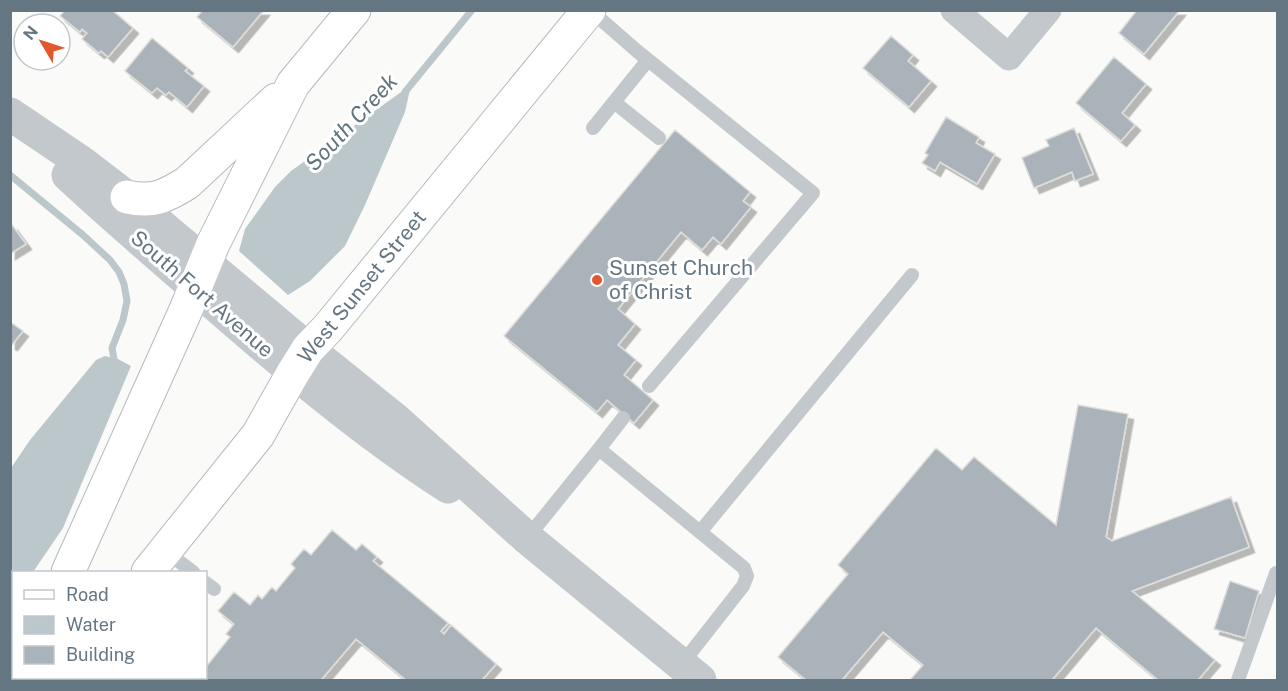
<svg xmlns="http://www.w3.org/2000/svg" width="1288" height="691" viewBox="0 0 1288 691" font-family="'Public Sans',sans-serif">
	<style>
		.water { fill: #bbc7cb }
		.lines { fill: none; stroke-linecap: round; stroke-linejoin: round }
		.stream { stroke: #bbc7cb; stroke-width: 7 }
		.building { fill: #aab3b9; stroke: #dcdcda; stroke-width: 1.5; filter: url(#shadow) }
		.secondary-casing { stroke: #b3babf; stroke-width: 35 }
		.service { stroke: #c3c8cc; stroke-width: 14 }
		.minor { stroke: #c3c8cc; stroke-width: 27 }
		.tertiary { stroke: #c3c8cc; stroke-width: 33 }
		.secondary { stroke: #fff; stroke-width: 33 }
		.poi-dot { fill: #e4572e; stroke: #fff; stroke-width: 2 }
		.labels { text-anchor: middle; stroke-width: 6; stroke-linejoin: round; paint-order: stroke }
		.poi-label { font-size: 21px; fill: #657683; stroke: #fff; text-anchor: start }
		.street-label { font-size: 21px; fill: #657683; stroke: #fff }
		.water-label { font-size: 22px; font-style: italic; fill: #60757c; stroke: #fff }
	</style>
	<defs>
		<filter id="shadow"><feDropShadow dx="5.5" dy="5.5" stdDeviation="0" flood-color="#0004"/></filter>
	</defs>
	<rect width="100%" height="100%" fill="#fafaf8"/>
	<path class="water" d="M411 85 405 112 365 205 345 246 310 281 288 295 239 251 245 229 275 187 291 171Z
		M105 356 118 359 131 366 63 528 33 572H14L13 600 11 604V468L30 440 96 360Z"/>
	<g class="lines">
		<path class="stream" d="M405 92 472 10
			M10 175 83 235 110 260 119 272 124 284 127 301 123 320 112 348 115 365"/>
	</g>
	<path class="building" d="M65 10H112L133 28 108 57 101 51 99 53 82 39 87 33 82 29 80 32 60 16Z
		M203 10H264L233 47 197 17Z
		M1137 10H1180L1144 54 1119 33Z
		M891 36 913 55 908 61 931 81 909 107 863 68Z
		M152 38 188 68 185 71 204 86 187 107 169 92 166 95 157 88 152 93 125 71Z
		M1114 57 1146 84 1122 113 1135 125 1121 141 1076 103Z
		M946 117 979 137 976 143 995 154 977 184 940 162 935 171 922 163 928 155 925 153Z
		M1074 128 1093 174 1075 181 1072 172 1034 188 1022 158 1049 146 1046 140Z
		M675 130 750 192 743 201 751 207 721 244 713 237 702 250 681 232 618 309 635 324 618 345 636 360 624 375 653 400 634 423 607 400 597 412 504 336Z
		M12 225 26 244 10 254V226Z
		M10 322 23 331 12 345 10 344Z
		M1078 405 1128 414 1106 537 1112 541 1231 497 1249 547 1132 591 1215 660 1198 680H1158L1096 628 1052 680H910L923 665 883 632 842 680H806L778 657 848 574 838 565 936 448 962 470 974 457 1056 525Z
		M332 530 356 550 362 544 377 557 373 561 448 623 441 631 444 634 451 625 496 664 482 680H406L356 639 321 680H194L196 678H206V667L230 637 226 634 234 624 218 611 234 592 250 605 258 595 262 599 272 587 276 591 295 568 291 564 304 549 311 555Z
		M1230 581 1259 591 1245 638 1214 629Z"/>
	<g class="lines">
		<g class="secondary-casing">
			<path id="secondary" d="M127 197C153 203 166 196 187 183L276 100
				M68 572 185 312 213 244 293 84 354 10
				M148 572 258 435 293 373 308 349 328 328 589 10
				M10 667 14 664
				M34 680 38 678"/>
		</g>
		<path class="service" d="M590 10 637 51 813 193 649 386
			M614 102 659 138
			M593 128 648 60
			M599 449 623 418
			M700 532 912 275
			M527 538 599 449 744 568 747 576 743 586 681 665
			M165 551 193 572
			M206 583 214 589
			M1238 680 1276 573"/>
		<path class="minor" d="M954 10 1009 57 1048 10"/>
		<path class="tertiary" d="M10 114 84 164 127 197 308 349 395 419 527 538 700 680
			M68 175C113 217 159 256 205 296 283 364 360 430 448 487"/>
		<use href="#secondary" class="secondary"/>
	</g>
	<circle class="poi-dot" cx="597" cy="280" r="6"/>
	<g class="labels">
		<g class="poi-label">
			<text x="609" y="275">Sunset Church<tspan x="609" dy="24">of Christ</tspan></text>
		</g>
		<g class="street-label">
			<text transform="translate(362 287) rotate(-51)" y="7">West Sunset Street</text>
			<text transform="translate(202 294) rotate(41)" y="7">South Fort Avenue</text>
		</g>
		<g class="water-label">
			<text transform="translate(351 122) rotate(-47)" y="8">South Creek</text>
		</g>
	</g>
	<rect width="1288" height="691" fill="none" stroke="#657683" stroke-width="24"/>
	<rect x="12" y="571" width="195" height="108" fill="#ffffff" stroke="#c1c8cd" stroke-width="1.5"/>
	<rect x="24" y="590" width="30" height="9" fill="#ffffff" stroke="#c1c8cd" stroke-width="1.5"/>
	<text x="66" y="601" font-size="18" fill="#657683">Road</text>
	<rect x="24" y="616" width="30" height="18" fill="#bbc7cb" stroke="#c1c8cd" stroke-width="1.5"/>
	<text x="66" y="631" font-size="18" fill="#657683">Water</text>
	<rect x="24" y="646" width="30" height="18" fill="#aab3b9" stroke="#c1c8cd" stroke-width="1.5"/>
	<text x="66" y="661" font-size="18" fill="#657683">Building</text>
	<g transform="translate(42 42) rotate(309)"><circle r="28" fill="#ffffff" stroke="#c1c8cd" stroke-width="1.5"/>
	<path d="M0-4.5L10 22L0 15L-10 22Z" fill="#e4572e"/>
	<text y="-9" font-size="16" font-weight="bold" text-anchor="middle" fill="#657683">N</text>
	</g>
</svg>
